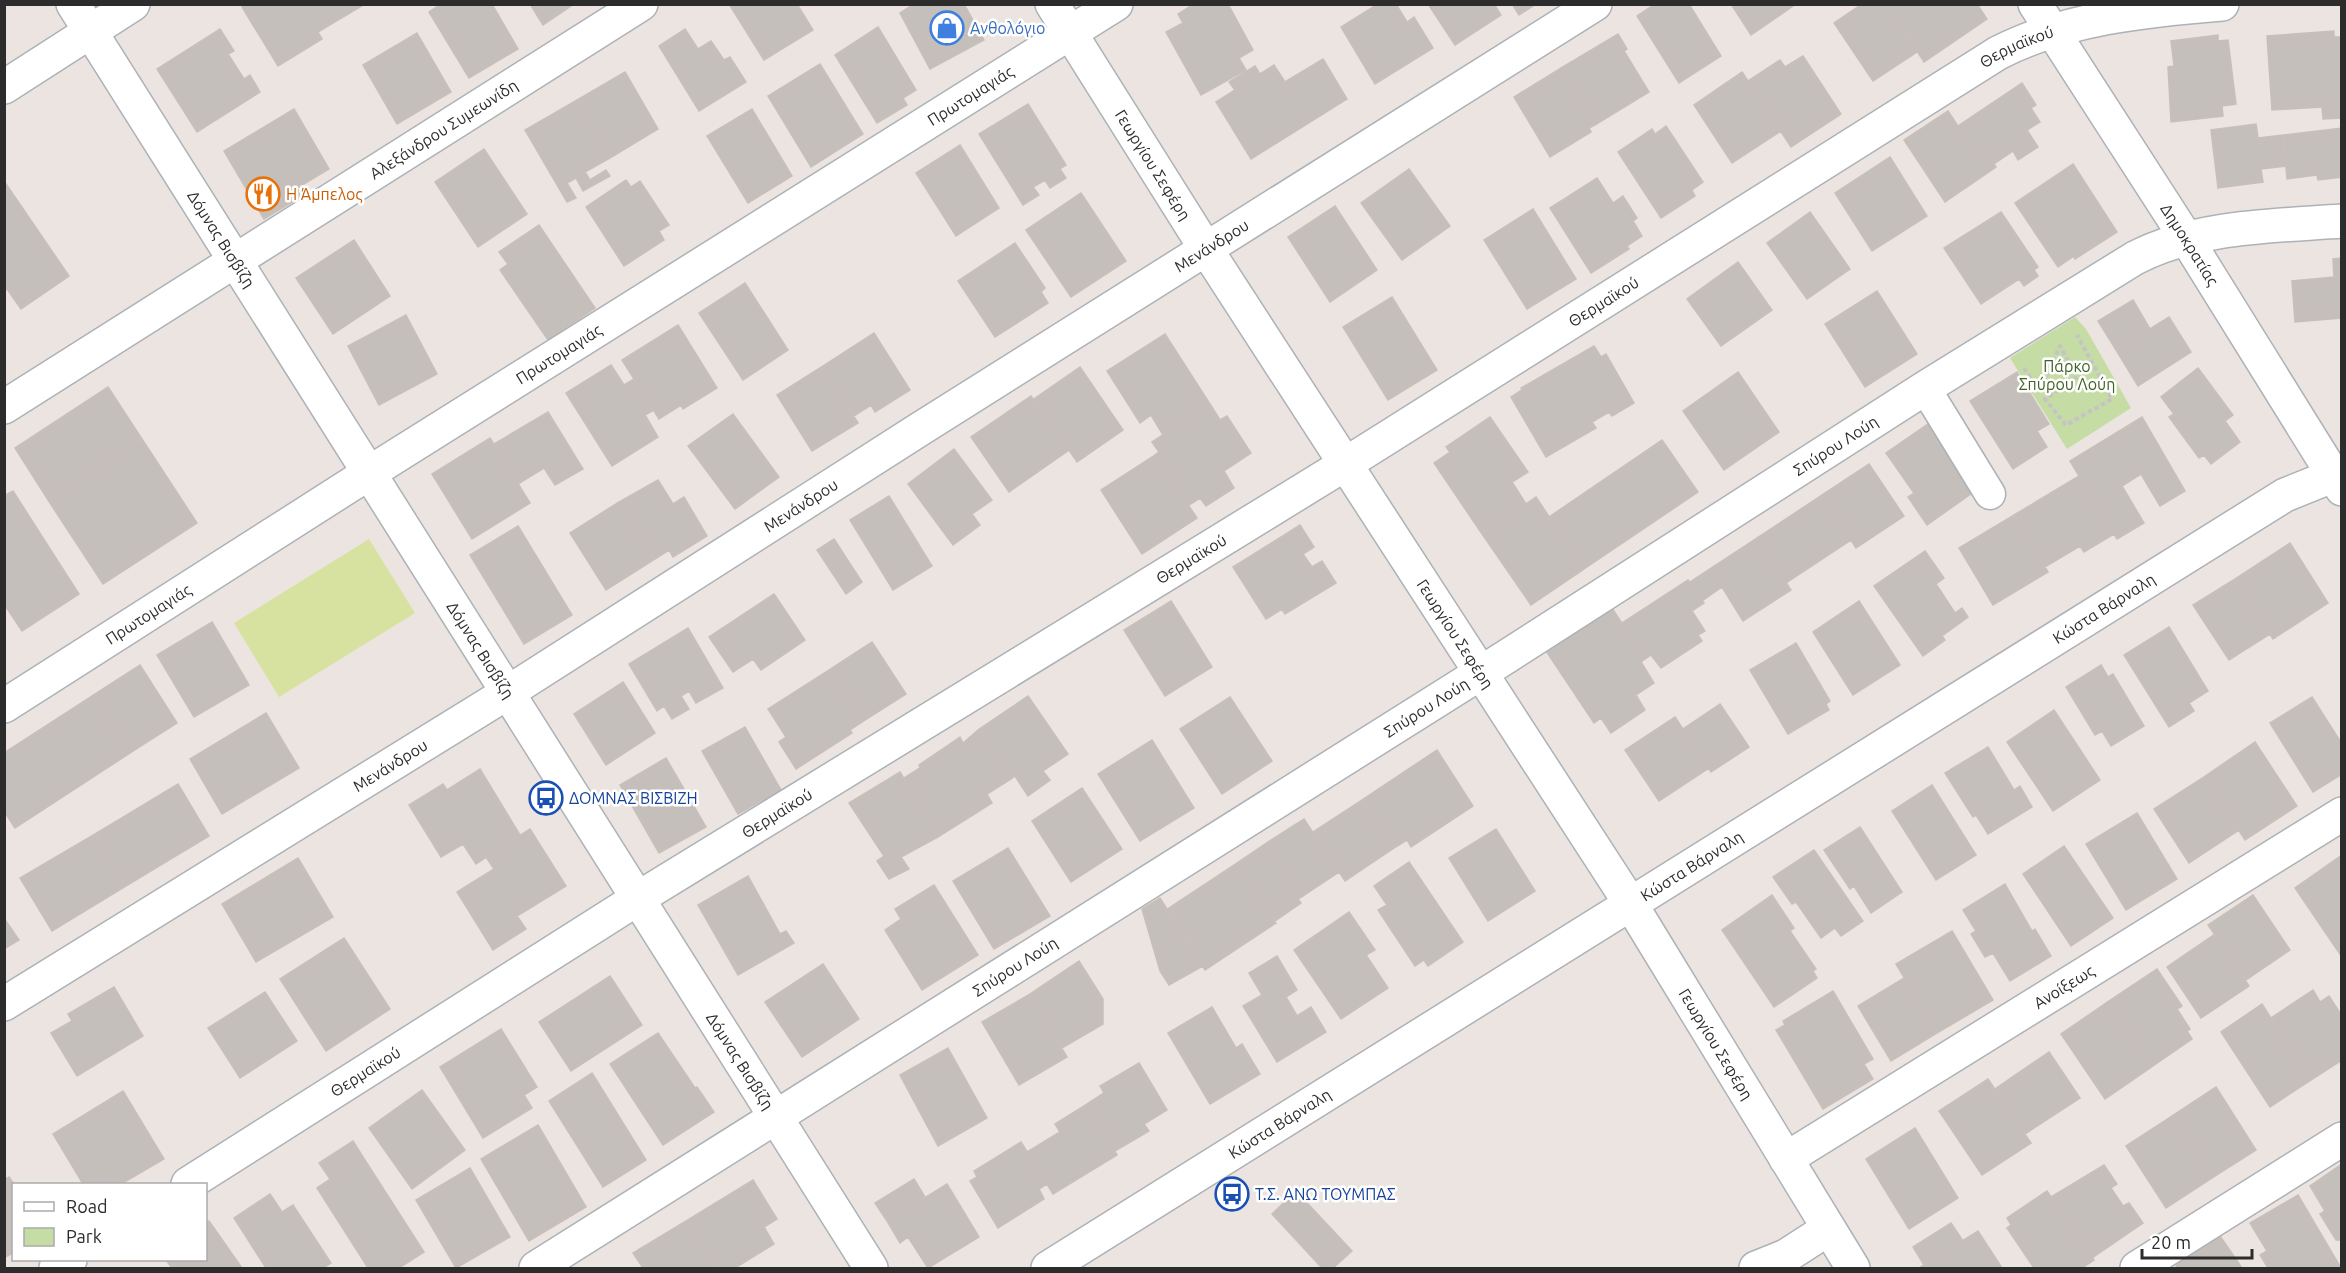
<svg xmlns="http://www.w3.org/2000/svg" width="2346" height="1273" viewBox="0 0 2346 1273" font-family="Ubuntu,sans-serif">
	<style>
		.green { fill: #c5dca4 }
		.pitch { fill: #d7e2a1 }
		.building { fill: #c5bfbc; stroke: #c8bfba; stroke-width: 1.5 }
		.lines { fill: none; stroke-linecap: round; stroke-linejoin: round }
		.pedestrian-casing { stroke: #adb2b7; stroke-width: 33 }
		.minor-casing { stroke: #adb2b7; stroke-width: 36 }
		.tertiary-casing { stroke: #adb2b7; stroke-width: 36 }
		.path { stroke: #c4c4c4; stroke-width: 4; stroke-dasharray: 4.5 3; stroke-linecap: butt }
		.pedestrian { stroke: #fff; stroke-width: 30 }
		.minor { stroke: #fff; stroke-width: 33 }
		.tertiary { stroke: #fff; stroke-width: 33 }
		.labels { text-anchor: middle; stroke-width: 5; stroke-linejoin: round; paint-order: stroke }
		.shop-label { font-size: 16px; fill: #366cbe; stroke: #fff; text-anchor: start }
		.street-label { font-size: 16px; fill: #2c2c2c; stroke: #fff }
		.food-label { font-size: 16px; fill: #c56008; stroke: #fff; text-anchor: start }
		.park-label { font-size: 16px; fill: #406224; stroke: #fff }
		.transit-label { font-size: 16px; fill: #164399; stroke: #fff; text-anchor: start }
	</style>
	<rect width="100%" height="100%" fill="#ece4e0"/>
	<path class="green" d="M2075 317 2086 329 2131 408 2067 449 2010 358Z"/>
	<path class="pitch" d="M369 539 415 613 279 697 234 623Z"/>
	<path class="building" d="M246 4H315L328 26 318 32 322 39 278 66 242 7Z
		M315 4H365L328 26Z
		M441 4H492L518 49 469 78 429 12Z
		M530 4H574L543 25Z
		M729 4H797L813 30 764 60Z
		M914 4H964L984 40 930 69 900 13Z
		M1194 4H1228L1253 50 1239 58 1246 70 1201 95 1166 32 1183 23 1178 14Z
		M1378 4H1396L1407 22 1414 17 1433 48 1375 84 1341 27Z
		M1428 4H1494L1501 15 1455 45Z
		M1512 4H1536L1519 15Z
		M1655 4H1689L1721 56 1679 83 1637 16Z
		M1731 4H1796L1751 35Z
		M1862 4H1886L1917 52 1873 81 1834 23Z
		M1886 4H1977L1987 19 1924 62Z
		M878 27 916 90 903 98 907 105 877 123 835 55Z
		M220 29 234 51 228 54 244 79 250 75 260 92 197 132 157 69Z
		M685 29 698 49 711 41 724 60 730 57 746 82 699 111 659 46Z
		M2334 31V37H2342V118L2323 119 2322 107 2272 110 2267 36Z
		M417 33 451 92 397 124 363 65Z
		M1618 34 1627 49 1624 51 1649 92 1595 125 1561 68Z
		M2218 35V41L2228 40 2236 104 2222 106 2223 116 2171 122 2168 67 2174 66 2171 41Z
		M1803 56 1841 114 1791 147 1748 81 1780 60 1785 67Z
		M1323 59 1347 99 1251 159 1216 102 1235 90 1229 82 1255 66 1260 74 1274 65 1285 82Z
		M820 64 863 134 811 167 768 96Z
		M1561 68 1595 125 1589 128 1591 132 1550 157 1514 97Z
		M625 72 658 129 610 158 577 100Z
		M1742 72 1781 131 1732 163 1694 105Z
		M2022 83 2036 105 2031 108 2040 122 2027 130 2038 147 2018 160 2013 151 1994 164 1989 156 1981 161 1958 126Z
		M577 100 610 158 585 172 590 180 606 170 610 176 583 191 576 178 567 183 576 198 567 202 525 130Z
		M1028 104 1066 165 1060 169 1066 178 1050 188 1045 180 1033 187 1039 195 1023 205 979 134Z
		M294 109 329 169 297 188 302 196 264 219 224 151Z
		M752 109 792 176 748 203 707 136Z
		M1948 111 1981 161 1989 156 1996 167 1945 202 1904 140Z
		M2256 124 2258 138 2283 135 2286 166 2261 169 2263 182 2218 188 2211 130Z
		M1666 126 1703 182 1692 190 1695 196 1661 218 1618 152 1652 129 1655 134Z
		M2342 128V177L2318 180 2317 175 2287 179 2283 135Z
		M960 145 999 208 956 236 916 173Z
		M484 149 527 214 478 247 435 182Z
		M1890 157 1927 216 1872 251 1835 193Z
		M2073 164 2117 232 2075 259 2074 256 2058 267 2015 203Z
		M1409 169 1450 226 1402 260 1361 203Z
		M1597 178 1613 203 1623 196 1637 218 1633 221 1642 236 1627 246 1629 249 1591 273 1550 208Z
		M626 180 631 187 640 181 669 225 659 231 664 240 624 266 586 207Z
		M4 181 69 276 21 309 7 289 4 291Z
		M1081 193 1126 261 1071 297 1026 230Z
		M1335 206 1377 270 1330 302 1288 237Z
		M1533 209 1576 279 1527 309 1484 240Z
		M1810 212 1850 269 1807 299 1767 243Z
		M2001 212 2038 267 2034 270 2038 276 2024 286 2019 279 1981 304 1944 248Z
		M539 225 595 308 548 340 500 270 508 264 499 252Z
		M354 240 390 296 333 334 296 278Z
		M1015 243 1045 288 1041 292 1048 303 995 337 958 281Z
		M2342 258V318L2295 322 2292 281 2334 277 2333 259Z
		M1738 262 1772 310 1721 346 1687 299Z
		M745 283 788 350 743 380 699 313Z
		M1877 291 1917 354 1865 387 1825 324Z
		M1392 297 1437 370 1388 400 1343 327Z
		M2133 300 2150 329 2116 350 2098 321Z
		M406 315 437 374 379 405 348 346Z
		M2169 317 2191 352 2138 386 2116 350Z
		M678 325 717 388 683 409 681 405 659 419 622 360Z
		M874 333 910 390 875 412 871 405 854 416 823 366Z
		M1165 334 1210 404 1163 435 1151 415 1140 423 1107 371Z
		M1594 346 1601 357 1606 354 1634 403 1612 416 1609 412 1592 422 1596 428 1546 457 1511 397 1522 390 1521 388Z
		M611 365 624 385 634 379 654 410 645 415 658 437 612 466 566 393Z
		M823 366 858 423 812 451 777 395Z
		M1080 367 1123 430 1077 462 1034 399Z
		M2198 368 2233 415 2225 421 2240 442 2211 464 2204 455 2199 458 2169 417 2174 414 2161 397Z
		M1738 372 1779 432 1724 470 1683 411Z
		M2017 372 2049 424 2037 431 2047 447 2013 469 1970 401Z
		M108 387 142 439 48 500 15 448Z
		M1031 396 1069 450 1009 492 971 437Z
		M1210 404 1220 420 1227 416 1251 453 1224 471 1234 488 1206 506 1200 498 1189 505 1155 455 1159 452 1152 442Z
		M548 412 583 469 555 485 544 468 518 484 494 444Z
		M733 414 779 477 735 509 688 446Z
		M1490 417 1528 472 1512 482 1526 504 1482 534 1434 463 1450 452 1446 447Z
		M2142 417 2185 491 2160 506 2141 474 2122 486 2144 523 2117 539 2070 461Z
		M1935 419 1972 493 1927 525 1908 497 1914 493 1886 453Z
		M490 438 530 503 472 539 432 474Z
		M142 439 197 523 103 584 48 500Z
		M1662 440 1698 492 1584 569 1549 517Z
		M954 449 992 500 972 514 980 525 953 545 908 484Z
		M1155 455 1197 518 1142 554 1101 490Z
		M1869 464 1904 516 1856 548 1822 495Z
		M2079 476 2114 534 2084 552 2080 546 2045 567 2014 515Z
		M658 480 673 504 684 497 707 536 673 557 669 550 655 559 619 502Z
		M13 491 79 594 22 631 4 604V496Z
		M1822 495 1851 540 1786 583 1757 538Z
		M889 496 932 566 893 590 850 520Z
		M1536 497 1584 569 1531 605 1482 534Z
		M619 502 655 559 606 590 570 533Z
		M2014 515 2048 572 1993 605 1959 548Z
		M1300 525 1314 547 1303 554 1312 567 1322 561 1336 583 1285 614 1282 609 1266 619 1233 567Z
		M518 526 572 615 524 644 470 555Z
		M1757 538 1791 590 1743 621 1722 587 1702 601 1690 582Z
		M834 539 862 582 846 594 817 550Z
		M2290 543 2328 603 2273 639 2235 579Z
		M1925 551 1944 578 1936 584 1955 613 1962 608 1968 617 1942 636 1945 640 1923 656 1874 586Z
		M2235 579 2270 634 2229 660 2193 605Z
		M1688 580 1704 603 1692 611 1705 631 1698 635 1702 641 1661 668 1651 655 1645 659 1622 623Z
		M774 594 805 640 761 670 753 659 733 672 709 637Z
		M1171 601 1212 667 1165 696 1124 630Z
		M1859 601 1900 665 1853 695 1813 632Z
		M1612 608 1645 659 1641 662 1654 683 1636 695 1645 710 1611 733 1601 718 1594 723 1546 651Z
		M212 622 249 685 194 717 157 655Z
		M2169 627 2208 691 2189 703 2194 711 2169 727 2124 655Z
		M688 628 723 688 696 703 689 691 681 696 689 709 672 719 664 706 657 711 629 664Z
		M872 642 906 694 862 722 829 670Z
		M1796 643 1830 701 1826 704 1829 710 1788 734 1750 670Z
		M140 665 177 723 130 753 92 696Z
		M2101 665 2108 677 2113 674 2144 726 2111 746 2102 731 2095 735 2066 687Z
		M829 670 862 722 850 730 852 733 796 769 779 742 786 737 768 709Z
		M623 682 655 733 606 765 574 714Z
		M92 696 130 753 15 828 4 811V753Z
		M1028 696 1068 754 1043 771 1050 780 1028 796 1015 776 1011 779 978 730Z
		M1230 697 1272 761 1222 794 1180 729Z
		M2312 697 2342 744V774L2313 792 2270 723Z
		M1720 704 1749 747 1711 772 1683 729Z
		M2054 710 2100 780 2053 811 2007 742Z
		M266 713 299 768 222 814 190 759Z
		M1675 717 1709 768 1659 801 1625 750Z
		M745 727 781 790 738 814 702 751Z
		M978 730 1011 779 987 794 992 803 938 837 904 778 920 768 919 765 960 737 963 743Z
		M1152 740 1194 808 1140 841 1098 774Z
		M2255 742 2297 806 2245 840 2204 777Z
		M1988 747 2014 790 2020 786 2032 807 1988 834 1976 815 1973 817 1945 773Z
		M1437 750 1473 806 1411 847 1407 840 1394 848 1362 800Z
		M666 758 706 827 659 853 620 785Z
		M480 769 520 835 476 864 463 844 441 857 409 805 443 784 447 790Z
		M900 772 938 837 901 857 909 869 889 879 877 861 884 856 849 803Z
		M2204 777 2239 830 2189 863 2154 809Z
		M178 784 209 836 126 886 95 834Z
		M1932 785 1976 855 1936 880 1892 811Z
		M1082 788 1122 849 1071 882 1032 821Z
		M1362 800 1394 848 1345 881 1313 832Z
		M2137 813 2177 879 2126 910 2086 844Z
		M1304 819 1339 872 1303 896 1268 842Z
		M1860 827 1902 892 1871 913 1854 886 1850 889 1824 850Z
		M530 829 566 886 517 916 526 929 493 950 457 892 494 869 486 857Z
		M1496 829 1535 891 1488 921 1449 858Z
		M95 834 126 886 52 931 20 878Z
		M1268 842 1303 896 1298 899 1301 903 1275 921 1237 863Z
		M2064 846 2113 918 2071 946 2023 874Z
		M1008 848 1050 916 994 949 953 881Z
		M1814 850 1863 921 1841 936 1835 928 1821 938 1796 902 1792 904 1773 877Z
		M2342 855V957L2295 888Z
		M298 858 333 917 256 962 222 904Z
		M1409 862 1463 942 1428 966 1424 960 1415 966 1378 910 1387 905 1374 886Z
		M1237 863 1276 923 1205 970 1166 910Z
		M748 876 780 934 786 931 794 943 738 975 698 905Z
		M2005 884 2032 931 2035 929 2051 956 2010 981 1993 953 1985 957 1971 934 1976 931 1963 910Z
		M934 885 978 955 922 990 885 930 901 919 895 909Z
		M1772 895 1794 928 1790 931 1816 969 1813 971 1817 978 1774 1007 1722 930Z
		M2253 895 2290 950 2246 980 2208 925Z
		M1160 898 1203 966 1169 985 1160 971 1142 909Z
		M1349 912 1375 950 1366 955 1388 988 1341 1019 1294 950Z
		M4 918 19 940 4 949Z
		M1952 931 1993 1000 1937 1033 1896 964Z
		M2215 934 2249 986 2201 1018 2167 967Z
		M344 938 390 1009 326 1051 280 979Z
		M1277 956 1297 990 1286 997 1297 1016 1311 1007 1326 1032 1277 1062 1243 1006 1262 995 1249 973Z
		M1079 961 1103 999V1024L1062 1048 1030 994Z
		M823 964 859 1019 802 1057 765 1002Z
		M2157 969 2182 1006 2177 1009 2190 1029 2187 1031 2192 1039 2150 1068 2106 1003Z
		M610 976 642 1025 571 1071 539 1022Z
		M1904 978 1937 1033 1891 1061 1858 1006Z
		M114 987 143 1036 77 1076 51 1033 72 1021 68 1014Z
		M2313 990 2320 1002 2329 996 2342 1016V1060L2311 1080 2271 1018Z
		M1833 991 1873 1059 1864 1064 1873 1079 1823 1109 1776 1030 1785 1025 1783 1021Z
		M265 992 297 1041 240 1078 208 1028Z
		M1030 994 1067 1057 1019 1085 982 1022Z
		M2106 1003 2150 1068 2105 1099 2061 1034Z
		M2262 1004 2311 1080 2270 1107 2221 1032Z
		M1212 1007 1236 1048 1242 1044 1260 1074 1210 1104 1168 1033Z
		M501 1029 537 1087 524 1095 532 1108 483 1138 440 1067Z
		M658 1033 695 1088 697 1087 714 1112 663 1145 610 1064Z
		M948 1048 987 1118 938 1146 900 1075Z
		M2049 1052 2080 1098 2025 1134 1995 1089Z
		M1139 1063 1167 1110 1144 1124 1149 1131 1115 1151 1087 1104 1104 1093 1100 1086Z
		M592 1073 646 1160 603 1187 549 1101Z
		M1988 1079 2031 1143 1982 1175 1939 1111Z
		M2216 1087 2256 1150 2212 1178 2172 1116Z
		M422 1090 465 1150 412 1189 369 1128Z
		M123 1091 164 1159 121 1184H83L53 1134Z
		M1087 1104 1117 1155 1053 1194 1027 1152 1060 1132 1055 1124Z
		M2172 1116 2212 1178 2166 1208 2126 1146Z
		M538 1125 586 1207 529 1241 481 1159Z
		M1915 1128 1958 1198 1909 1229 1866 1159Z
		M353 1141 363 1157 330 1179 319 1163Z
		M1021 1142 1047 1184 1039 1189 1044 1199 998 1228 970 1181 977 1177 974 1171Z
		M363 1157 424 1252 399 1268H368L317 1188Z
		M2342 1164V1240H2336L2320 1214 2325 1211 2310 1186Z
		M2104 1165 2117 1184 2111 1188 2123 1206 2129 1203 2143 1223 2092 1258 2051 1197Z
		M470 1168 510 1237 456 1268 416 1200Z
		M9 1177 14 1184V1252L4 1258V1180Z
		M914 1179 925 1197 887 1221 875 1203Z
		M753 1180 777 1219 764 1227 774 1244 735 1268H715L686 1221Z
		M947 1184 979 1237 928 1268 908 1237 900 1243 887 1221Z
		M1296 1191 1352 1251 1333 1268H1322L1272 1214Z
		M2047 1191 2094 1260 2082 1268H2034L2007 1228 2011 1225 2007 1218Z
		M270 1194 282 1212 293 1205 331 1263 323 1268H266L234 1218Z
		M2298 1195 2341 1268H2268L2260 1255 2267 1251 2250 1223Z
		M209 1221 242 1268H172L166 1260H206V1223Z
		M686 1221 715 1268H643L633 1253Z
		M1951 1223 1963 1241 1924 1265 1913 1247Z
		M1978 1231 2002 1268H1919L1924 1265Z
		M2220 1236 2242 1268H2178L2175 1264Z"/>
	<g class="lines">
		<g class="pedestrian-casing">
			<path id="pedestrian" d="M1925 388 1990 494"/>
		</g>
		<g class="minor-casing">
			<g id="minor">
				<path id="s1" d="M73 4 871 1268"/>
				<path id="s2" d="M1052 4 1206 249 1630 903 1853 1268"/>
				<path id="s3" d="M2035 4 2186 238 2342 489"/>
				<path id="s4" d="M4 407 641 4"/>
				<path id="s5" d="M4 706 369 473 1116 4"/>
				<path id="s6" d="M4 1004 507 693 920 429 1595 4"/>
				<path id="s7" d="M1786 1159 2342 814"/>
				<path id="s8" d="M188 1184 637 899 1347 463 1998 53C2066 18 2147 10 2222 4"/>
				<path d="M56 1268 70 1260"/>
				<path id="s9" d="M536 1268 1506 657 1925 388 2135 258C2197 226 2273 226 2342 221"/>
				<path id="s10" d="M1048 1268 2285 495 2342 472"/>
				<path d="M1756 1268 1786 1256 1828 1229"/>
				<path d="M2137 1268 2342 1139"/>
			</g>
		</g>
		<g class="tertiary-casing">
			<path id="tertiary" d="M4 87 133 4"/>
		</g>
		<path class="path" d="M2024 368 2039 391 2060 346 2077 377 2045 399 2066 425 2112 399 2077 335"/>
		<use href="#pedestrian" class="pedestrian"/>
		<use href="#minor" class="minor"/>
		<use href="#tertiary" class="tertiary"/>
	</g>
	<defs>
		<g id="shop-ring" transform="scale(1.725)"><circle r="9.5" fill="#fff" stroke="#3f7fe0" stroke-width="1.5"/><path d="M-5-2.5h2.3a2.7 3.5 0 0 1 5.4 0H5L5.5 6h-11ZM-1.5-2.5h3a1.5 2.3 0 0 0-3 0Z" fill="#3f7fe0"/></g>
		<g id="restaurant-ring" transform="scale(1.725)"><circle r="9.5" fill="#fff" stroke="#e8710a" stroke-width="1.5"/><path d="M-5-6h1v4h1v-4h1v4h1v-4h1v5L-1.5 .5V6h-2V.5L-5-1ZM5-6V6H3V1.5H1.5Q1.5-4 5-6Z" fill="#e8710a"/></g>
		<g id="bus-ring" transform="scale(1.725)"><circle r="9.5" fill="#fff" stroke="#1a4fb4" stroke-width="1.5"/><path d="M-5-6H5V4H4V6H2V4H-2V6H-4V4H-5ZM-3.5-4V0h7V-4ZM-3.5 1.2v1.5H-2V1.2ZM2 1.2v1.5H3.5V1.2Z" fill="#1a4fb4"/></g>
	</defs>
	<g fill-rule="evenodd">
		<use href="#shop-ring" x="947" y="28"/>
		<use href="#restaurant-ring" x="263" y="194"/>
		<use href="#bus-ring" x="546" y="798"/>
		<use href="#bus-ring" x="1232" y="1194"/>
	</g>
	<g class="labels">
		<g class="shop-label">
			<text x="970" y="34">Ανθολόγιο</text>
		</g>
		<g class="street-label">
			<text dy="6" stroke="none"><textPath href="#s8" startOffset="2154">Θερμαϊκού</textPath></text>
			<text dy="6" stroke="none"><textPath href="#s5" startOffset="1143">Πρωτομαγιάς</textPath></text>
			<text dy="6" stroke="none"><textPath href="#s4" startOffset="520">Αλεξάνδρου Συμεωνίδη</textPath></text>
			<text dy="6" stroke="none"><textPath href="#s2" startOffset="190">Γεωργίου Σεφέρη</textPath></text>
			<text dy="6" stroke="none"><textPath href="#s1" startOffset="278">Δόμνας Βισβίζη</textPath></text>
			<text dy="6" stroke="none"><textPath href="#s6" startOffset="1426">Μενάνδρου</textPath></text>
			<text dy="6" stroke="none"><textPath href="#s3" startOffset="286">Δημοκρατίας</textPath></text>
			<text dy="6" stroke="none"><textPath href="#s8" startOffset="1668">Θερμαϊκού</textPath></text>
			<text dy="6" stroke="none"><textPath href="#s5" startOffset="657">Πρωτομαγιάς</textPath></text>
			<text dy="6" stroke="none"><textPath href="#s9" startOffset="1538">Σπύρου Λούη</textPath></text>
			<text dy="6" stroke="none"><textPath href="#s6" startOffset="940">Μενάνδρου</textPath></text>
			<text dy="6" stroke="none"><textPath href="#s8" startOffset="1182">Θερμαϊκού</textPath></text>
			<text dy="6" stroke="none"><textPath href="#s10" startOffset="1245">Κώστα Βάρναλη</textPath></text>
			<text dy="6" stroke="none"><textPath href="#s5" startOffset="171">Πρωτομαγιάς</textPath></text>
			<text dy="6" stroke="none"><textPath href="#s2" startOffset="748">Γεωργίου Σεφέρη</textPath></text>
			<text dy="6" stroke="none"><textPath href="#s1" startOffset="764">Δόμνας Βισβίζη</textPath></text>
			<text dy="6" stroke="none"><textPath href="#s9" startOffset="1052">Σπύρου Λούη</textPath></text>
			<text dy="6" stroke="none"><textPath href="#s6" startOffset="454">Μενάνδρου</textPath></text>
			<text dy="6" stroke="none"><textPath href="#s8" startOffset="696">Θερμαϊκού</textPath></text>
			<text dy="6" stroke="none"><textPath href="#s10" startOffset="759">Κώστα Βάρναλη</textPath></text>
			<text dy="6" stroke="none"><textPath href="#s9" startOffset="566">Σπύρου Λούη</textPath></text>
			<text dy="6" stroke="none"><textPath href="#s7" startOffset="327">Ανοίξεως</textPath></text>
			<text dy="6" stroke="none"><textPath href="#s2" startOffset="1234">Γεωργίου Σεφέρη</textPath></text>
			<text dy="6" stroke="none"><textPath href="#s1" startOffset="1250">Δόμνας Βισβίζη</textPath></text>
			<text dy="6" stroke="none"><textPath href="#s8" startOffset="210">Θερμαϊκού</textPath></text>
			<text dy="6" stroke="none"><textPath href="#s10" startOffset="273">Κώστα Βάρναλη</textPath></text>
		</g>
		<g class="food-label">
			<text x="286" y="200">Η Άμπελος</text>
		</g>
		<g class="park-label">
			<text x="2067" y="372">Πάρκο<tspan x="2067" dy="18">Σπύρου Λούη</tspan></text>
		</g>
		<g class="transit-label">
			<text x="569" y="804">ΔΟΜΝΑΣ ΒΙΣΒΙΖΗ</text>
			<text x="1255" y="1200">Τ.Σ. ΑΝΩ ΤΟΥΜΠΑΣ</text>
		</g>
	</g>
	<rect width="2346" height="1273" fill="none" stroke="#2c2c2c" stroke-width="12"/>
	<rect x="12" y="1183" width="195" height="78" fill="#ffffff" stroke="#ababab" stroke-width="1.5"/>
	<rect x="24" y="1202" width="30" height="9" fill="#ffffff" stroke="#ababab" stroke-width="1.5"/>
	<text x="66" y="1213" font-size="18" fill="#2c2c2c">Road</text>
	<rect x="24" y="1228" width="30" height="18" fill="#c5dca4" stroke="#ababab" stroke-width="1.5"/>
	<text x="66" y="1243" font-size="18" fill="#2c2c2c">Park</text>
	<path d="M2142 1249v9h110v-9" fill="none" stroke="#2c2c2c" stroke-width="3"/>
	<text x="2151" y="1249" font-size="18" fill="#2c2c2c" stroke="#ffffff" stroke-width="4.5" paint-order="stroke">20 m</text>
</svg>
